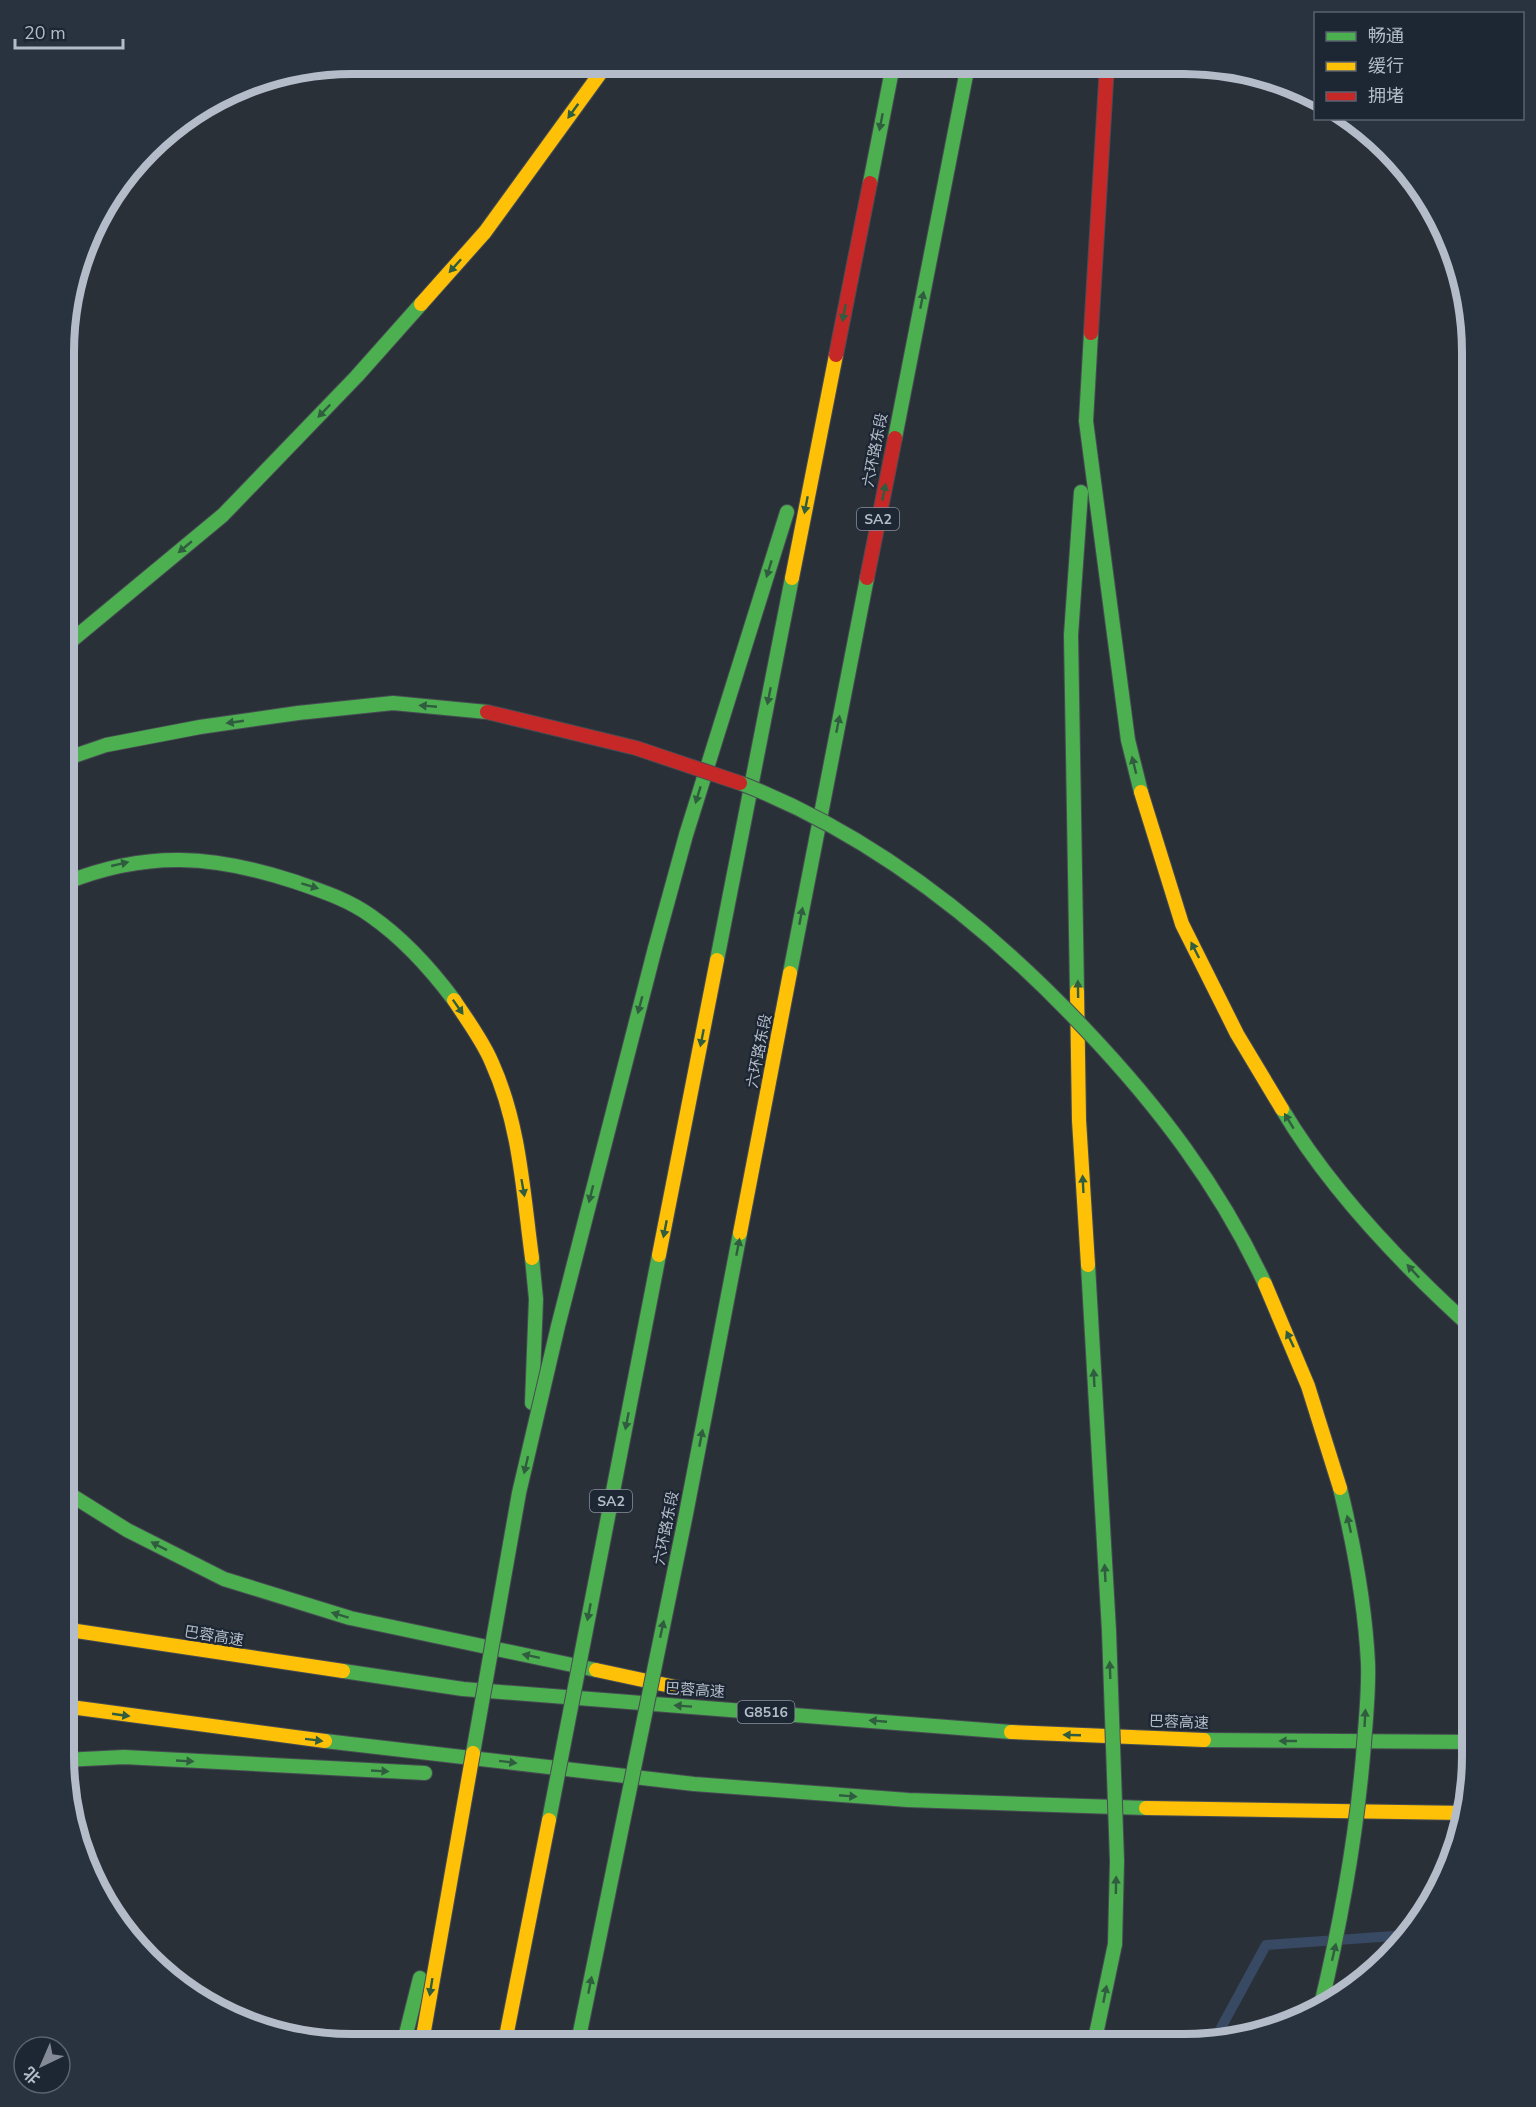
<svg xmlns="http://www.w3.org/2000/svg" width="1536" height="2107" viewBox="0 0 1536 2107" font-family="'Nunito Sans','Noto Sans SC',sans-serif">
	<style>
		.lines { fill: none; stroke-linecap: round; stroke-linejoin: round }
		.stream { stroke: #384963; stroke-width: 10 }
		.fast-casing { stroke: #474c53; stroke-width: 16 }
		.slow-casing { stroke: #474c53; stroke-width: 16 }
		.jam-casing { stroke: #474c53; stroke-width: 16 }
		.fast { stroke: #4caf50; stroke-width: 14 }
		.slow { stroke: #ffc107; stroke-width: 14 }
		.jam { stroke: #c62828; stroke-width: 14 }
		.fast-bridge-casing { stroke: #474c53; stroke-width: 16; stroke-linecap: butt }
		.slow-bridge-casing { stroke: #474c53; stroke-width: 16; stroke-linecap: butt }
		.jam-bridge-casing { stroke: #474c53; stroke-width: 16; stroke-linecap: butt }
		.fast-bridge { stroke: #4caf50; stroke-width: 14 }
		.slow-bridge { stroke: #ffc107; stroke-width: 14 }
		.jam-bridge { stroke: #c62828; stroke-width: 14 }
		.oneway { fill: #305d3f }
		.labels { text-anchor: middle; stroke-width: 4.5; stroke-linejoin: round; paint-order: stroke }
		.shield { fill: #1d2633; stroke: #878f9c; stroke-width: 1.5 }
		.shield-label { font-size: 14px; font-weight: bold; fill: #b4bcc9 }
		.street-label { font-size: 15px; fill: #b4bcc9; stroke: #1d2633 }
		.rim { fill: none; stroke: #b4bcc9; stroke-width: 8 }
	</style>
	<rect width="100%" height="100%" fill="#2a3038"/>
	<g class="lines">
		<path class="stream" d="M1216 2037 1266 1945 1408 1935"/>
		<g class="fast-casing">
			<path id="fast" d="M870 183 893 65
				M1091 333 1086 421 1128 740 1141 792
				M895 438 968 65
				M65 646 223 515 357 376 421 304
				M65 759 106 745 200 727 298 713 393 703 487 712
				M65 883C147 850 214 855 296 882 322 891 349 900 371 916 404 939 430 968 454 1000
				M655 948 686 835 787 512
				M717 960 792 578
				M790 973 867 578
				M1077 991 1071 635 1081 492
				M1282 1109C1331 1191 1402 1265 1473 1329
				M532 1258 536 1299 532 1403
				M1088 1265 1109 1631
				M63 1490 127 1530 224 1579 350 1618 596 1670
				M343 1671 463 1689 1011 1732
				M1204 1740 1472 1742
				M325 1741 694 1784 908 1800 1146 1808
				M64 1760 124 1757 425 1773
				M404 2042 420 1978
				M1094 2044 1115 1944"/>
		</g>
		<g class="slow-casing">
			<path id="slow" d="M421 304 485 232 607 64
				M792 578 836 355
				M1141 792 1182 924 1237 1034 1282 1109
				M1077 991 1079 1120 1088 1265
				M454 1000C467 1020 483 1041 492 1063 520 1125 523 1192 532 1258
				M63 1629 343 1671
				M596 1670 680 1688
				M63 1706 325 1741
				M1011 1732 1204 1740
				M1146 1808 1465 1813"/>
		</g>
		<g class="jam-casing">
			<path id="jam" d="M1091 333 1107 65
				M836 355 870 183
				M867 578 895 438"/>
		</g>
		<use href="#fast" class="fast"/>
		<use href="#slow" class="slow"/>
		<use href="#jam" class="jam"/>
		<g class="fast-bridge-casing">
			<path id="fast-bridge" d="M740 783C874 835 987 925 1085 1029 1158 1106 1220 1187 1265 1284
				M1109 1631 1117 1861 1115 1944
				M473 1753 519 1493 558 1326 655 948
				M549 1820 659 1255
				M1320 2009C1341 1922 1357 1834 1364 1744 1366 1717 1369 1690 1368 1663 1365 1604 1354 1545 1340 1488
				M578 2042 686 1514 740 1233"/>
		</g>
		<g class="slow-bridge-casing">
			<path id="slow-bridge" d="M740 1233 790 973
				M659 1255 717 960
				M1265 1284 1308 1386 1340 1488
				M422 2042 473 1753
				M505 2042 549 1820"/>
		</g>
		<g class="jam-bridge-casing">
			<path id="jam-bridge" d="M487 712 636 748 740 783"/>
		</g>
		<use href="#fast-bridge" class="fast-bridge"/>
		<use href="#slow-bridge" class="slow-bridge"/>
		<use href="#jam-bridge" class="jam-bridge"/>
	</g>
	<defs><path id="oneway-solid" d="M-6-.8H1V-3.2L6.5 0L1 3.2V.8H-6Z" transform="scale(1.5)"/></defs>
	<g class="oneway">
		<use href="#oneway-solid" transform="translate(573 111) rotate(126)"/>
		<use href="#oneway-solid" transform="translate(881 122) rotate(101)"/>
		<use href="#oneway-solid" transform="translate(455 266) rotate(132)"/>
		<use href="#oneway-solid" transform="translate(922 300) rotate(-79)"/>
		<use href="#oneway-solid" transform="translate(844 313) rotate(101)"/>
		<use href="#oneway-solid" transform="translate(324 411) rotate(134)"/>
		<use href="#oneway-solid" transform="translate(884 492) rotate(-79)"/>
		<use href="#oneway-solid" transform="translate(806 505) rotate(101)"/>
		<use href="#oneway-solid" transform="translate(185 547) rotate(140)"/>
		<use href="#oneway-solid" transform="translate(769 569) rotate(107)"/>
		<use href="#oneway-solid" transform="translate(769 696) rotate(101)"/>
		<use href="#oneway-solid" transform="translate(428 706) rotate(-175)"/>
		<use href="#oneway-solid" transform="translate(235 722) rotate(172)"/>
		<use href="#oneway-solid" transform="translate(838 724) rotate(-79)"/>
		<use href="#oneway-solid" transform="translate(1134 765) rotate(-104)"/>
		<use href="#oneway-solid" transform="translate(698 795) rotate(107)"/>
		<use href="#oneway-solid" transform="translate(120 864) rotate(-13)"/>
		<use href="#oneway-solid" transform="translate(310 886) rotate(17)"/>
		<use href="#oneway-solid" transform="translate(801 916) rotate(-79)"/>
		<use href="#oneway-solid" transform="translate(1195 950) rotate(-117)"/>
		<use href="#oneway-solid" transform="translate(1078 989) rotate(-91)"/>
		<use href="#oneway-solid" transform="translate(640 1005) rotate(105)"/>
		<use href="#oneway-solid" transform="translate(458 1007) rotate(55)"/>
		<use href="#oneway-solid" transform="translate(702 1038) rotate(101)"/>
		<use href="#oneway-solid" transform="translate(1289 1121) rotate(-121)"/>
		<use href="#oneway-solid" transform="translate(1083 1184) rotate(-93)"/>
		<use href="#oneway-solid" transform="translate(523 1188) rotate(80)"/>
		<use href="#oneway-solid" transform="translate(591 1194) rotate(104)"/>
		<use href="#oneway-solid" transform="translate(665 1229) rotate(101)"/>
		<use href="#oneway-solid" transform="translate(738 1247) rotate(-79)"/>
		<use href="#oneway-solid" transform="translate(1413 1271) rotate(-133)"/>
		<use href="#oneway-solid" transform="translate(1290 1339) rotate(-115)"/>
		<use href="#oneway-solid" transform="translate(1094 1378) rotate(-93)"/>
		<use href="#oneway-solid" transform="translate(627 1421) rotate(101)"/>
		<use href="#oneway-solid" transform="translate(701 1438) rotate(-79)"/>
		<use href="#oneway-solid" transform="translate(526 1465) rotate(103)"/>
		<use href="#oneway-solid" transform="translate(1349 1524) rotate(-103)"/>
		<use href="#oneway-solid" transform="translate(159 1546) rotate(-153)"/>
		<use href="#oneway-solid" transform="translate(1105 1573) rotate(-93)"/>
		<use href="#oneway-solid" transform="translate(589 1612) rotate(101)"/>
		<use href="#oneway-solid" transform="translate(340 1615) rotate(-163)"/>
		<use href="#oneway-solid" transform="translate(662 1629) rotate(-78)"/>
		<use href="#oneway-solid" transform="translate(531 1656) rotate(-168)"/>
		<use href="#oneway-solid" transform="translate(1110 1670) rotate(-92)"/>
		<use href="#oneway-solid" transform="translate(683 1706) rotate(-176)"/>
		<use href="#oneway-solid" transform="translate(121 1715) rotate(8)"/>
		<use href="#oneway-solid" transform="translate(1365 1718) rotate(-87)"/>
		<use href="#oneway-solid" transform="translate(878 1721) rotate(-175)"/>
		<use href="#oneway-solid" transform="translate(1072 1735) rotate(-178)"/>
		<use href="#oneway-solid" transform="translate(314 1740) rotate(7)"/>
		<use href="#oneway-solid" transform="translate(1288 1741) rotate(-180)"/>
		<use href="#oneway-solid" transform="translate(185 1761) rotate(3)"/>
		<use href="#oneway-solid" transform="translate(508 1762) rotate(7)"/>
		<use href="#oneway-solid" transform="translate(380 1771) rotate(3)"/>
		<use href="#oneway-solid" transform="translate(848 1796) rotate(5)"/>
		<use href="#oneway-solid" transform="translate(1116 1885) rotate(-89)"/>
		<use href="#oneway-solid" transform="translate(1334 1952) rotate(-77)"/>
		<use href="#oneway-solid" transform="translate(590 1985) rotate(-79)"/>
		<use href="#oneway-solid" transform="translate(431 1987) rotate(99)"/>
		<use href="#oneway-solid" transform="translate(1105 1994) rotate(-79)"/>
	</g>
	<g class="labels">
		<g class="shield">
			<rect x="857" y="508" width="42" height="22" rx="4.5"/>
			<rect x="590" y="1490" width="42" height="22" rx="4.5"/>
			<rect x="737.5" y="1701" width="57" height="22" rx="4.5"/>
		</g>
		<g class="shield-label">
			<text x="878" y="524">SA2</text>
			<text x="611" y="1506">SA2</text>
			<text x="766" y="1717">G8516</text>
		</g>
		<g class="street-label">
			<text transform="translate(875 450) rotate(-79)" y="5">六环路东段</text>
			<text transform="translate(759 1051) rotate(-79)" y="5">六环路东段</text>
			<text transform="translate(666 1528) rotate(-79)" y="5">六环路东段</text>
			<text transform="translate(214 1636) rotate(9)" y="5">巴蓉高速</text>
			<text transform="translate(695 1690) rotate(4)" y="5">巴蓉高速</text>
			<text transform="translate(1179 1722) rotate(2)" y="5">巴蓉高速</text>
		</g>
	</g>
	<path d="M0 0H1536V2107H0ZM352 74H1184A278 278 0 0 1 1462 352V1756A278 278 0 0 1 1184 2034H352A278 278 0 0 1 74 1756V352A278 278 0 0 1 352 74Z" fill="#29323f" fill-rule="evenodd"/>
	<path class="rim" d="M352 74H1184A278 278 0 0 1 1462 352V1756A278 278 0 0 1 1184 2034H352A278 278 0 0 1 74 1756V352A278 278 0 0 1 352 74Z"/>
	<rect x="1314" y="12" width="210" height="108" fill="#1d2633" stroke="#59626f" stroke-width="1.5"/>
	<rect x="1326" y="32" width="30" height="9" fill="#4caf50" stroke="#59626f" stroke-width="1.5"/>
	<text x="1368" y="42" font-size="18" fill="#b4bcc9">畅通</text>
	<rect x="1326" y="62" width="30" height="9" fill="#ffc107" stroke="#59626f" stroke-width="1.5"/>
	<text x="1368" y="72" font-size="18" fill="#b4bcc9">缓行</text>
	<rect x="1326" y="92" width="30" height="9" fill="#c62828" stroke="#59626f" stroke-width="1.5"/>
	<text x="1368" y="102" font-size="18" fill="#b4bcc9">拥堵</text>
	<g transform="translate(42 2065) rotate(224)"><circle r="28" fill="#1d2633" stroke="#59626f" stroke-width="1.5"/>
	<path d="M0-4.5L10 22L0 15L-10 22Z" fill="#848b96"/>
	<text y="-9" font-size="16" font-weight="bold" text-anchor="middle" fill="#b4bcc9">北</text>
	</g>
	<path d="M15 39v9h108v-9" fill="none" stroke="#b4bcc9" stroke-width="3"/>
	<text x="24" y="39" font-size="18" fill="#b4bcc9" stroke="#1d2633" stroke-width="4.5" paint-order="stroke">20 m</text>
</svg>
